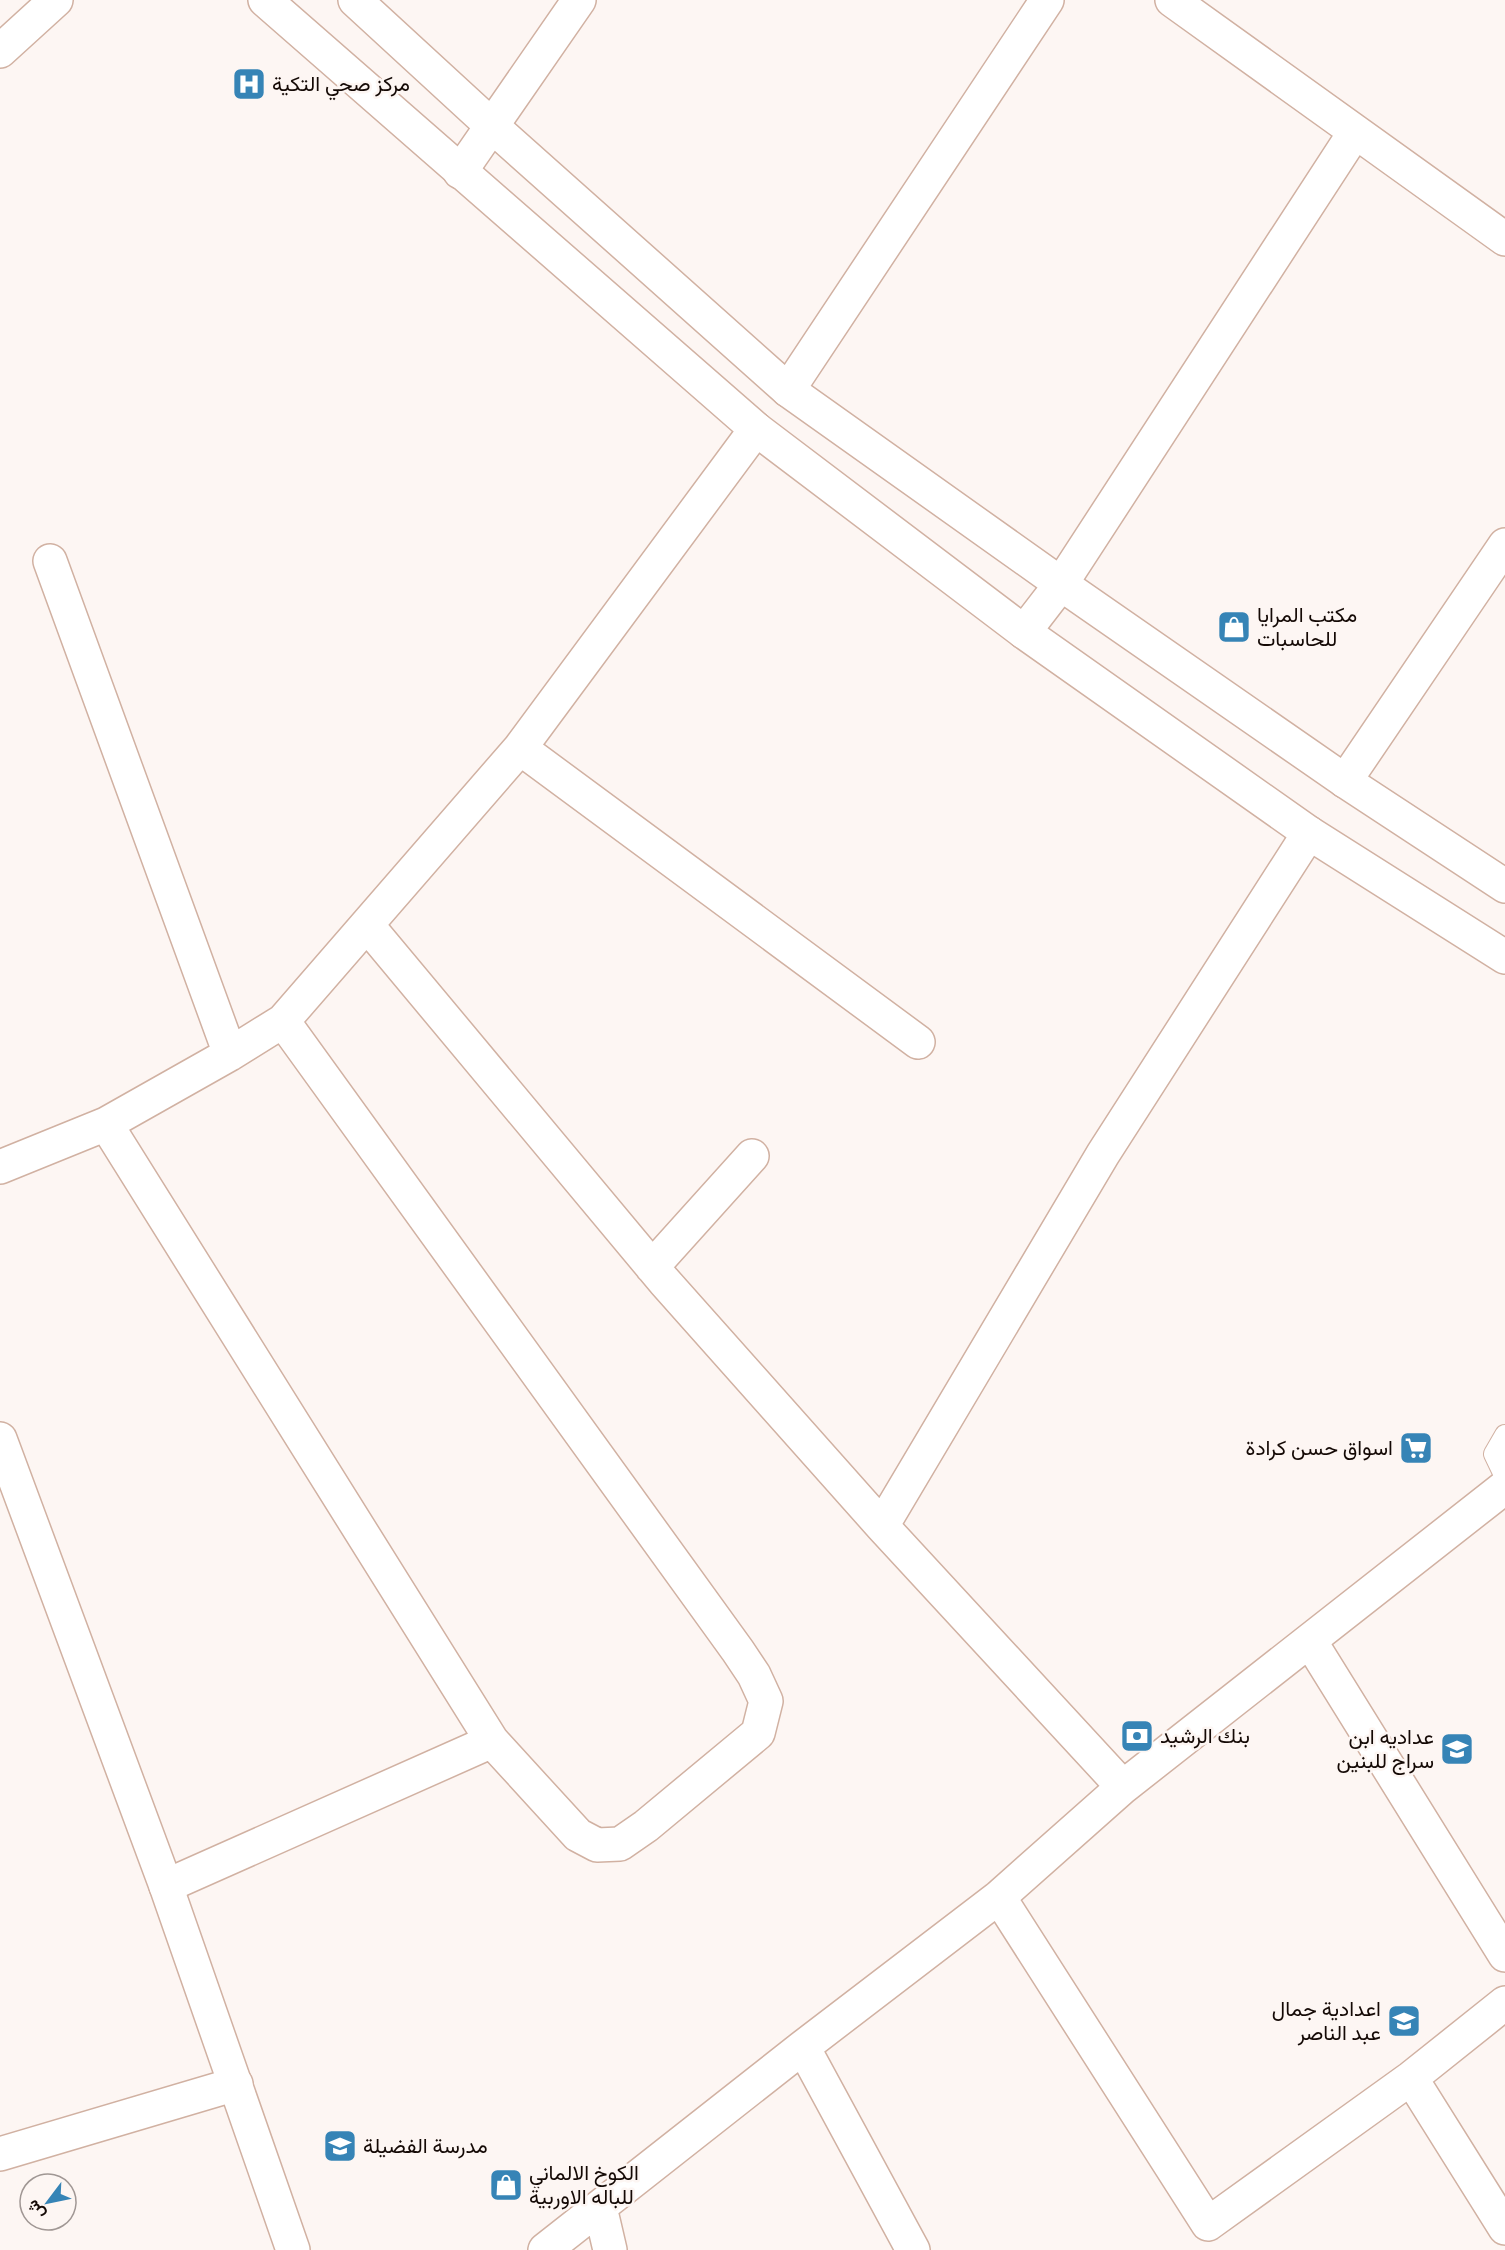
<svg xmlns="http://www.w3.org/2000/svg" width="1505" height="2250" viewBox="0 0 1505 2250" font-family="'Archivo Narrow',Vazirmatn,sans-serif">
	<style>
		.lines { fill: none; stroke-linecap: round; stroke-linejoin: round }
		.service-casing { stroke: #d1b1a2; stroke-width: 22 }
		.minor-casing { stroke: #d1b1a2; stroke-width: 36 }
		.tertiary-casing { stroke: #d1b1a2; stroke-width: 36 }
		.service { stroke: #fff; stroke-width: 20 }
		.minor { stroke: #fff; stroke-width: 33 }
		.tertiary { stroke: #fff; stroke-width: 33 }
		.labels { text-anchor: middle; stroke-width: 5; stroke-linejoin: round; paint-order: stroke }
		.poi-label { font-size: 21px; fill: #140905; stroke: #fdf6f3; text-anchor: start }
	</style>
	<rect width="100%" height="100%" fill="#fdf6f3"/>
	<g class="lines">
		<g class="service-casing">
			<path id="service" d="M1505 1435 1494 1454 1505 1477"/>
		</g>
		<g class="minor-casing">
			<path id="minor" d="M1172 0 1505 239
				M0 51 56 0
				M460 172 579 0
				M788 390 1047 0
				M50 561 230 1054
				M1024 632 1061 584 1355 132
				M520 748 918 1042
				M1345 781 1505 545
				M367 925 664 1281 882 1526 1123 1787
				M106 1124 492 1741 578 1835 597 1845 620 1844 646 1826 758 1733 766 1701 754 1675 738 1651 283 1021
				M0 1167 106 1124 230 1054 283 1021 520 748 756 429
				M652 1267 752 1156
				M882 1526 1103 1154 1309 833
				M1310 1641 1505 1955
				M166 1886 492 1741
				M999 1897 1208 2224 1411 2078 1505 2003
				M803 2047 913 2250
				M1411 2078 1505 2228
				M0 2154 236 2084
				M600 2207 610 2250
				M545 2250 803 2047 999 1897 1123 1787 1505 1487"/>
		</g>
		<g class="tertiary-casing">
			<path id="tertiary" d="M265 0 756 429 1024 632 1309 833 1505 957
				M355 0 492 126 788 390 1061 584 1345 781 1505 886
				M0 1439 166 1886 293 2250"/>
		</g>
		<use href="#service" class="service"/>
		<use href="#minor" class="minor"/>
		<use href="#tertiary" class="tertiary"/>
	</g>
	<defs>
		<g id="hospital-square" transform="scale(1.725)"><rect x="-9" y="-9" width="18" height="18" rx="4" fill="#3684b6" stroke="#fdf6f3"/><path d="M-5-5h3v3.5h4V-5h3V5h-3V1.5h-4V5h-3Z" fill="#fff"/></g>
		<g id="shop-square" transform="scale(1.725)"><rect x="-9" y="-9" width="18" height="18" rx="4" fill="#3684b6" stroke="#fdf6f3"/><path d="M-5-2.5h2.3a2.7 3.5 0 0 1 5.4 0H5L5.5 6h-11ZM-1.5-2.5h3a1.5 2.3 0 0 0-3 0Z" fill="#fff"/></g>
		<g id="supermarket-square" transform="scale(1.725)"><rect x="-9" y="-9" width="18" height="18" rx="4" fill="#3684b6" stroke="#fdf6f3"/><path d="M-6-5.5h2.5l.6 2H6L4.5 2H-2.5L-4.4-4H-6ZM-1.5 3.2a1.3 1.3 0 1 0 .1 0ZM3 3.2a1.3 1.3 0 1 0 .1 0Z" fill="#fff"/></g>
		<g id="bank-square" transform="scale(1.725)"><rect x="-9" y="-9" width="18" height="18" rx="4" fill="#3684b6" stroke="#fdf6f3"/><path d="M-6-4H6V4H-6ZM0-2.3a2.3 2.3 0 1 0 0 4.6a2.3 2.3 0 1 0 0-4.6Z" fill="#fff"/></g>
		<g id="school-square" transform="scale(1.725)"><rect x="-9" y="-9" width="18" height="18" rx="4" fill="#3684b6" stroke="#fdf6f3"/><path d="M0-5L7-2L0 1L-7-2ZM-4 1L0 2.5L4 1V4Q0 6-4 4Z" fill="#fff"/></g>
	</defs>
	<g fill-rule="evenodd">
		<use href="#hospital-square" x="249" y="84"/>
		<use href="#shop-square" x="1234" y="627"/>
		<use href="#supermarket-square" x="1416" y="1448"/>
		<use href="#bank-square" x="1137" y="1736"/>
		<use href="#school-square" x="1457" y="1749"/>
		<use href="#school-square" x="1404" y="2021"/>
		<use href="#school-square" x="340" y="2146"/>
		<use href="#shop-square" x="506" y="2185"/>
	</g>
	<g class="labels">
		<g class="poi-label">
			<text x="272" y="91">مركز صحي التكية</text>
			<text x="1257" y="622">مكتب المرايا<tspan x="1257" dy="24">للحاسبات</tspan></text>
			<text x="1393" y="1455" text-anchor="end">اسواق حسن كرادة</text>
			<text x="1160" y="1743">بنك الرشيد</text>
			<text x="1434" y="1744" text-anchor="end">عداديه ابن<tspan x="1434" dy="24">سراج للبنين</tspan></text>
			<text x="1381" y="2016" text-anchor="end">اعدادية جمال<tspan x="1381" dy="24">عبد الناصر</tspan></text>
			<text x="363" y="2153">مدرسة الفضيلة</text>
			<text x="529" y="2180">الكوخ الالماني<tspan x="529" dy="24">للباله الاوربية</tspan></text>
		</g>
	</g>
	<g transform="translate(48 2202) rotate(238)"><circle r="28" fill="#fdf6f3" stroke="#a09794" stroke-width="1.5"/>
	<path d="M0-4.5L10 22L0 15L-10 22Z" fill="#3684b6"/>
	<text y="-9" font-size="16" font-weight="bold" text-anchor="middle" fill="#140905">ش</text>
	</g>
</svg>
